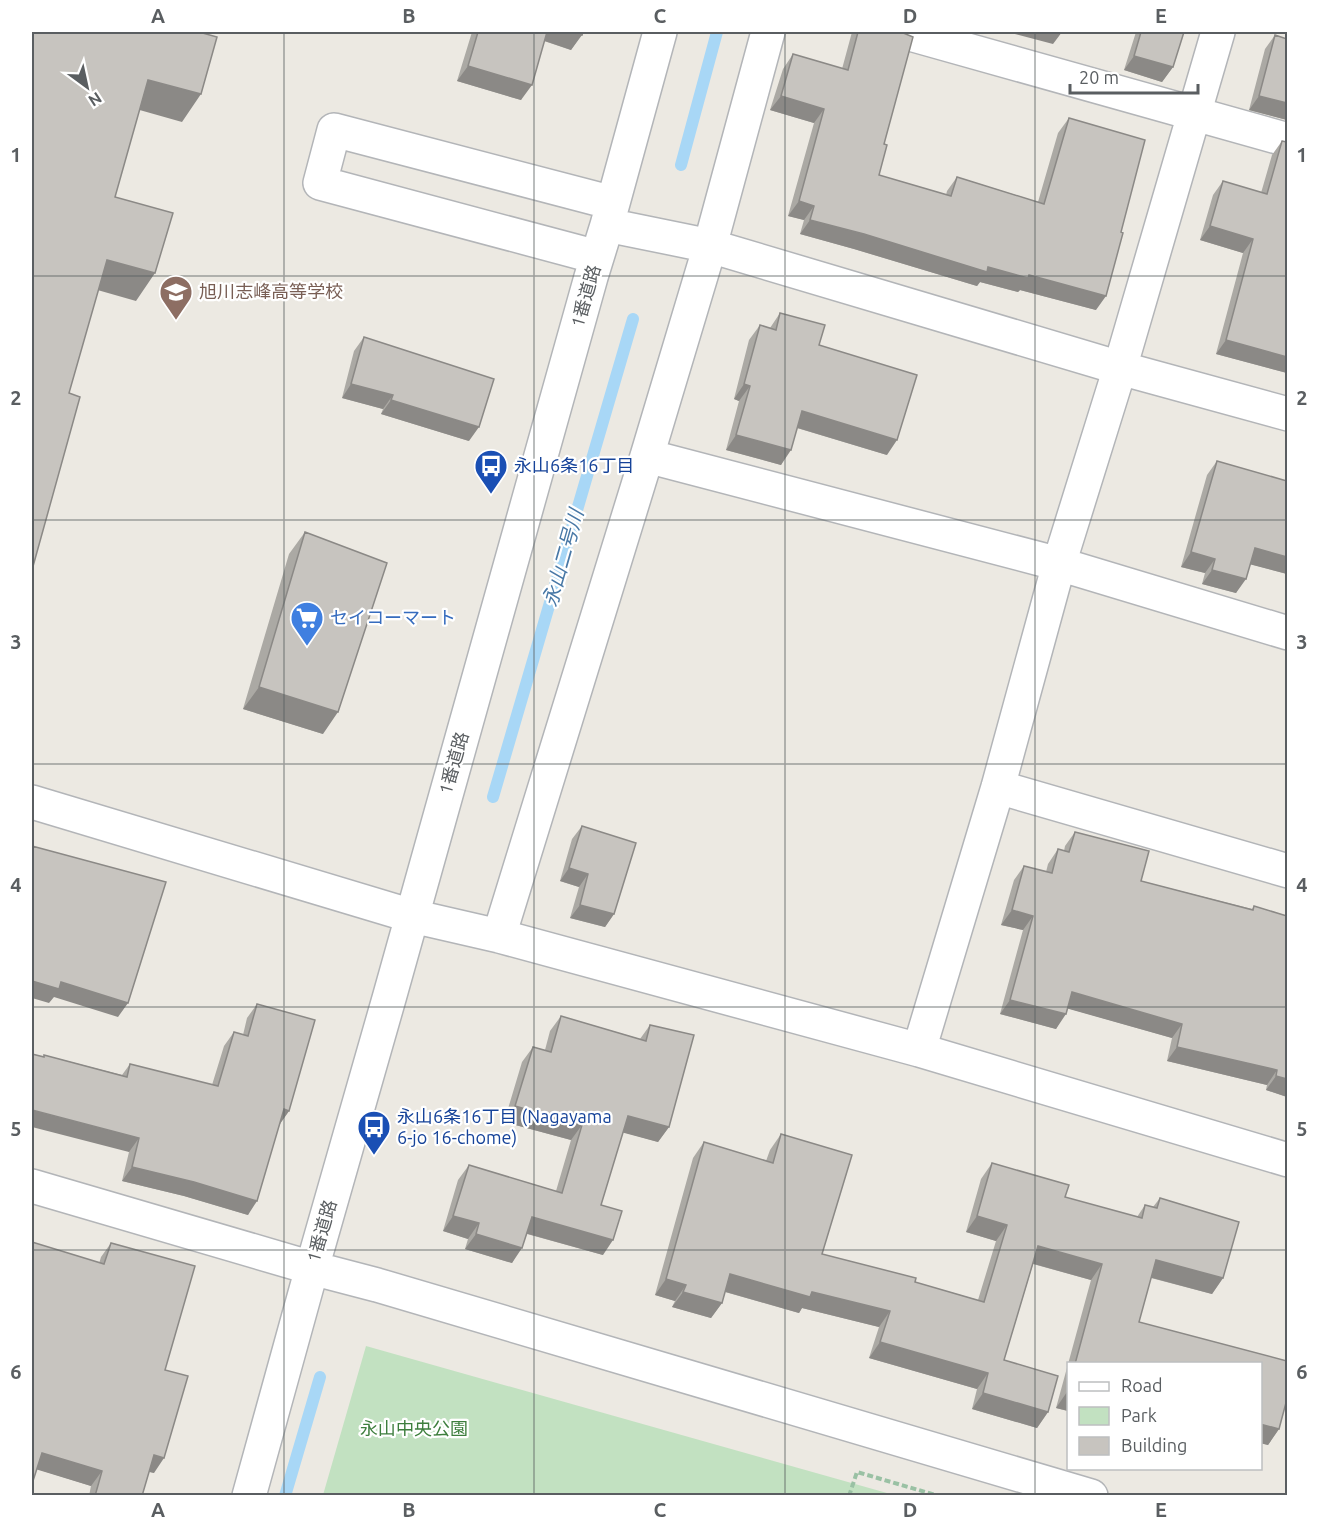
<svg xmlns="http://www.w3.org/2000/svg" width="1319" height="1527" viewBox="0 0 1319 1527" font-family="Ubuntu,'Noto Sans JP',sans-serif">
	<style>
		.green { fill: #c2e1c1 }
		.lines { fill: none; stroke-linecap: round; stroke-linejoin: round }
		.stream { stroke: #a8d7f6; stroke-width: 12 }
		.minor-casing { stroke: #b3b5b8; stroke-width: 36 }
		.path { stroke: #9ac1a4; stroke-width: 4; stroke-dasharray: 6 3; stroke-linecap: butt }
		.minor { stroke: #fff; stroke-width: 33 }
		.wall { fill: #aba9a4 }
		.shaded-wall { fill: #8b8986 }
		.building { fill: #c7c4bf; stroke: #8b8986; stroke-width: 1.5 }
		.grid { fill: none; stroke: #5a5e61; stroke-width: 1.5; stroke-opacity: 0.55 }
		.labels { text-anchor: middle; stroke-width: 4.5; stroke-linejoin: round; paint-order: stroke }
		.education-label { font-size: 18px; fill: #785e54; stroke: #fff; text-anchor: start }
		.street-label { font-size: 18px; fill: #5a5e61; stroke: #fff }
		.transit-label { font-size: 18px; fill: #164399; stroke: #fff; text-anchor: start }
		.shop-label { font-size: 18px; fill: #366cbe; stroke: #fff; text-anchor: start }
		.park-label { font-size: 18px; fill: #3d7e3d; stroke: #fff }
		.water-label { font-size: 20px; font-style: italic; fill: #4878a6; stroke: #fff }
		.neatline { fill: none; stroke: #5a5e61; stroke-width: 2 }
		.grid-label { font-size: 20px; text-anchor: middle; font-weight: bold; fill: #5a5e61 }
	</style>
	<rect width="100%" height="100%" fill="#ece9e2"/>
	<path class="green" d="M366 1346 894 1495H323Z"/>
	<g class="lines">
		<path class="stream" d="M681 165 717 32
			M493 797 633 319
			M285 1496 320 1377"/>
		<g class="minor-casing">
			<path id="minor" d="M903 32 1288 140
				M607 225 710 246 1120 368 1288 414
				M597 257 320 183 334 130 613 203
				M647 456 1059 564 1288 633
				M998 787 1288 871
				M32 802 412 916 499 936 919 1050 1288 1160
				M499 936 647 456 710 246 768 32
				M919 1050 998 787 1059 564 1120 368 1218 32
				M32 1186 312 1268 377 1285 1091 1496
				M249 1496 312 1268 390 995 591 277 607 225 660 32"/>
		</g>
		<path class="path" d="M849 1496 857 1472 939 1496"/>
		<use href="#minor" class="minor"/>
	</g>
	<path class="wall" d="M472 32H583L571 50 544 41 521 100 457 81Z
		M852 32H901L884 144 879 175 946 195 947 191 957 177 1038 202 1058 133 1069 118 1096 310 1020 290 1018 292 980 282 977 286 854 249 800 234 804 220 788 216 814 123 770 110 783 69 793 54 842 69Z
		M1136 32H1184L1173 67 1162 82 1124 70Z
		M1275 35 1287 39V120L1249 110 1265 49Z
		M1282 141 1287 373 1216 354 1243 253 1200 240 1213 195 1223 181 1261 193 1272 155Z
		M780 313 819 345 887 455 797 428 781 465 726 450 739 401 734 399 749 340 760 325 770 328Z
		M364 337 469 441 381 414 383 409 342 398 354 351Z
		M1217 461 1287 481V574L1250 564 1236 593 1202 584 1205 573 1181 567 1207 475Z
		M305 532 323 734 243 709 289 554Z
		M582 826 614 914 605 927 570 918 579 887 560 881 572 839Z
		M1075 832 1141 881 1252 909 1254 906 1287 916V1097L1266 1090 1267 1085 1167 1061 1172 1038 1067 1008 1056 1029 1000 1014 1023 930 1001 925 1014 880 1024 866 1046 872 1048 864 1058 849 1064 851 1065 846Z
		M257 1004 289 1111 280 1124 248 1215 184 1196 122 1181 129 1152 43 1057 44 1055 122 1075 130 1064 212 1085 224 1046 234 1032 243 1035 247 1018Z
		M561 1016 640 1039 650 1025 669 1127 658 1142 623 1132 601 1205 603 1255 527 1234 512 1263 465 1249 468 1239 443 1231 458 1180 469 1165 556 1191 571 1140 504 1122 522 1062 533 1047 545 1050 550 1031Z
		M781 1134 852 1155 822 1254 916 1278 915 1282 978 1300 996 1241 966 1232 981 1179 992 1163 1069 1185 1065 1197 1137 1217 1145 1205 1153 1207 1160 1198 1239 1222 1223 1278 1212 1294 1151 1278 1139 1322 1287 1361V1399L1279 1429 1268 1445 1260 1443V1364H1068V1411L1056 1408 1091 1280 1033 1264 1004 1360 1058 1376 1048 1412 1037 1428 972 1409 977 1389 869 1358 879 1327 802 1308 799 1313 725 1292 722 1303 711 1318 672 1307 675 1301 655 1295 693 1158 704 1142 766 1161 770 1150Z
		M111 1243 165 1370 154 1473 149 1472 142 1496H89L91 1486 37 1469 101 1257Z"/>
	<path class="shaded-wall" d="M544 32H571L582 35 571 50 539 39Z
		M1007 32H1062L1053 44Z
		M1134 56 1173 67 1162 82 1124 70Z
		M468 66 532 85 521 100 457 81Z
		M148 80 201 94 182 122 129 107Z
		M781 96 824 109 814 123 770 110Z
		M1259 96 1287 103V120L1249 110Z
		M799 201 814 206 804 220 788 216Z
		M810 220 988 267 1029 275 1106 296 1096 310 1020 290 1018 292 980 282 977 286 854 249 800 234Z
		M1210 226 1253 239 1243 253 1200 240Z
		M107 260 155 273 136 301 87 287Z
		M1226 340 1287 357V373L1216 354Z
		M351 384 393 395 383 409 342 398Z
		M744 384 750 386 739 401 734 399Z
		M391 400 479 427 469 441 381 414Z
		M802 411 897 440 887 455 791 426Z
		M736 435 791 450 781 465 726 450Z
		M1255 548 1287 557V574L1245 563Z
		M1191 552 1215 559 1205 573 1181 567Z
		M1212 570 1246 579 1236 593 1202 584Z
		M259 687 338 712 323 734 243 709Z
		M569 868 588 874 579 887 560 881Z
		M580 905 614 914 605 927 570 918Z
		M1012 910 1033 916 1023 930 1001 925Z
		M32 981 61 982 128 1003 118 1017 54 997 49 1003 32 998Z
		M1072 992 1182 1024 1172 1038 1062 1007Z
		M1010 1000 1066 1014 1056 1029 1000 1014Z
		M1177 1047 1277 1070 1267 1085 1167 1061Z
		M1276 1076 1287 1079V1097L1266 1090Z
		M515 1106 582 1125 571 1140 504 1122Z
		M284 1109 289 1111 279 1125Z
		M32 1110 139 1138 129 1152 32 1127Z
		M628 1116 669 1127 658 1142 617 1131Z
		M132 1167 194 1182 257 1201 248 1215 184 1196 122 1181Z
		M453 1216 479 1223 468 1239 443 1231Z
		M977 1216 1007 1225 996 1241 966 1232Z
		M532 1217 613 1240 603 1255 521 1232Z
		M476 1234 522 1248 512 1263 465 1249Z
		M1038 1246 1102 1264 1091 1280 1027 1262Z
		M1156 1260 1223 1278 1212 1294 1145 1276Z
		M730 1274 812 1292 890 1311 879 1327 802 1308 799 1313 719 1290Z
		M666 1279 686 1285 675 1301 655 1295Z
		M683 1292 722 1303 711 1318 672 1307Z
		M880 1342 988 1373 977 1389 869 1358Z
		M1067 1392 1068 1393V1411L1056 1408Z
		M983 1393 1048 1412 1037 1428 972 1409Z
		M1260 1424 1279 1429 1268 1445 1260 1443Z
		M42 1453 102 1471 91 1486 32 1468Z
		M154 1455 164 1458 154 1473 143 1470Z"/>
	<path class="building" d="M32 32H199L217 37 201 94 148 80 115 197 173 213 155 273 107 260 69 393 80 397 32 570Z
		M478 32H547L532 85 468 66Z
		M571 32H583L582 35Z
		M858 32H901L913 37 884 144 887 145 879 175 951 196 957 177 1044 204 1069 118 1145 140 1121 232 1123 233 1106 296 1029 275 1028 278 988 267 987 272 864 234 810 220 814 206 799 201 824 109 781 96 793 54 848 70Z
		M1141 32H1184L1173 67 1134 56Z
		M1275 35 1287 39V103L1259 96Z
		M1282 141 1287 142V357L1226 340 1253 239 1210 226 1223 181 1267 194Z
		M780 313 825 325 819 345 917 375 897 440 802 411 791 450 736 435 750 386 744 384 760 325 776 330Z
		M364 337 494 379 479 427 391 400 393 395 351 384Z
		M1217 461 1287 481V557L1255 548 1246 579 1212 570 1215 559 1191 552Z
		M305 532 387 563 338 712 259 687Z
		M582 826 636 843 614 914 580 905 588 874 569 868Z
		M1075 832 1149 851 1141 881 1253 910 1254 906 1287 916V1079L1276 1076 1277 1070 1177 1047 1182 1024 1072 992 1066 1014 1010 1000 1033 916 1012 910 1024 866 1052 873 1058 849 1069 852Z
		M32 846 166 882 128 1003 61 982 59 989 32 981Z
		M257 1004 315 1020 289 1111 284 1109 257 1201 194 1182 132 1167 139 1138 32 1110V1054L44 1057V1055L127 1077 130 1064 218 1086 234 1032 248 1036Z
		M561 1016 646 1041 650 1025 694 1035 669 1127 628 1116 601 1205 622 1211 613 1240 532 1217 522 1248 476 1234 479 1223 453 1216 469 1165 562 1193 582 1125 515 1106 533 1047 551 1052Z
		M781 1134 852 1155 822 1254 916 1278 915 1282 984 1302 1007 1225 977 1216 992 1163 1069 1185 1065 1197 1142 1218 1145 1205 1157 1208 1160 1198 1239 1222 1223 1278 1156 1260 1139 1322 1287 1361V1399L1279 1429 1260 1424V1364H1075L1102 1264 1038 1246 1004 1360 1058 1376 1048 1412 983 1393 988 1373 880 1342 890 1311 812 1292 810 1297 730 1274 722 1303 683 1292 686 1285 666 1279 704 1142 773 1163Z
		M32 1242 104 1264 111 1243 195 1266 165 1370 188 1376 164 1458 154 1455 142 1496H95L102 1471 42 1453 32 1484Z"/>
	<path class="grid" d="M284 32V1496M534 32V1496M785 32V1496M1035 32V1496M32 276H1288M32 520H1288M32 764H1288M32 1007H1288M32 1250H1288"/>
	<defs>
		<g id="school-pin" transform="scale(1.725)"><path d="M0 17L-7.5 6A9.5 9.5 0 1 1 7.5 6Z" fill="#8d6e63" stroke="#fff"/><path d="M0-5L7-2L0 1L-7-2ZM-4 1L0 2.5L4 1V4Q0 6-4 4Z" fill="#fff"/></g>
		<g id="bus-pin" transform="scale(1.725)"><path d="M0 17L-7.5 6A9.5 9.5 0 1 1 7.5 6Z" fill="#1a4fb4" stroke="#fff"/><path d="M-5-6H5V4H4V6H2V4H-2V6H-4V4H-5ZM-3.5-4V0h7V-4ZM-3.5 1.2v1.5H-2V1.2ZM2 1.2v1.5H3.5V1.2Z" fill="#fff"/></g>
		<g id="supermarket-pin" transform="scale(1.725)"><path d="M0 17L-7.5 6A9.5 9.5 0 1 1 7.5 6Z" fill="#3f7fe0" stroke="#fff"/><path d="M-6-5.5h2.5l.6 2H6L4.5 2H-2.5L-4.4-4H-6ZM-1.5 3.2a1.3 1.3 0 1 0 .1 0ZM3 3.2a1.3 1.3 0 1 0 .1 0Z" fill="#fff"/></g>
	</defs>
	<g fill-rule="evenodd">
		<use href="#school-pin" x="176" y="292"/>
		<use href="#bus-pin" x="491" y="466"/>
		<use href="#supermarket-pin" x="307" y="618"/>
		<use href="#bus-pin" x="374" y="1127"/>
	</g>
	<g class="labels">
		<g class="education-label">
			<text x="199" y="298">旭川志峰高等学校</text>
		</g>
		<g class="street-label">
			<text transform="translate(586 296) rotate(-74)" y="6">1番道路</text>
			<text transform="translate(454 763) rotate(-74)" y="6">1番道路</text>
			<text transform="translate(322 1231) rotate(-74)" y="6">1番道路</text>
		</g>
		<g class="transit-label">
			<text x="514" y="472">永山6条16丁目</text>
			<text x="397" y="1123">永山6条16丁目 (Nagayama<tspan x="397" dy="21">6-jo 16-chome)</tspan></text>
		</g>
		<g class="shop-label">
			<text x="330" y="624">セイコーマート</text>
		</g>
		<g class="park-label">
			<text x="414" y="1435">永山中央公園</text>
		</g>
		<g class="water-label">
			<text transform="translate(563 558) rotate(-74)" y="7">永山二号川</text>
		</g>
	</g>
	<rect width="1319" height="1527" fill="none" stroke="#ffffff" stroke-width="66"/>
	<rect x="1067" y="1362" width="195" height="108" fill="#ffffff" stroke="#bdbfc0" stroke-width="1.5"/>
	<rect x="1079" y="1382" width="30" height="9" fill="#ffffff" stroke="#bdbfc0" stroke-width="1.5"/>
	<text x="1121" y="1392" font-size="18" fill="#5a5e61">Road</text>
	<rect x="1079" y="1407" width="30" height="18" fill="#c2e1c1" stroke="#bdbfc0" stroke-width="1.5"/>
	<text x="1121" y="1422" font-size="18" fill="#5a5e61">Park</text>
	<rect x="1079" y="1437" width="30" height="18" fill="#c7c4bf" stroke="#bdbfc0" stroke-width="1.5"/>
	<text x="1121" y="1452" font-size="18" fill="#5a5e61">Building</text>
	<g transform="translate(87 87) rotate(147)" stroke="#ffffff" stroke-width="4.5" paint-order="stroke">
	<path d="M0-4.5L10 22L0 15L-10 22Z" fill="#5a5e61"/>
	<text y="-9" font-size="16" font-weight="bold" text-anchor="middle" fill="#5a5e61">N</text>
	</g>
	<path d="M1070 84v9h128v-9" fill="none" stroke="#5a5e61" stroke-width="3"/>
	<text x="1079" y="84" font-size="18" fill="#5a5e61" stroke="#ffffff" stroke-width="4.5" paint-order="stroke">20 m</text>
	<rect x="33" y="33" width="1253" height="1461" class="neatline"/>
	<g class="grid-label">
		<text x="158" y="23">A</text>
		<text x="409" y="23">B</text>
		<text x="660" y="23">C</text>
		<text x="910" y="23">D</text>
		<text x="1161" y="23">E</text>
		<text x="16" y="162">1</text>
		<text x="1302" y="162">1</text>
		<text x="16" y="405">2</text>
		<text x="1302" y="405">2</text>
		<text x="16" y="649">3</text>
		<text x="1302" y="649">3</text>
		<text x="16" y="892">4</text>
		<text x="1302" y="892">4</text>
		<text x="16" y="1136">5</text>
		<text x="1302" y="1136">5</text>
		<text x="16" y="1379">6</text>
		<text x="1302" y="1379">6</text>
		<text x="158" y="1517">A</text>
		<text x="409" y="1517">B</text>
		<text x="660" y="1517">C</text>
		<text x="910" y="1517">D</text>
		<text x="1161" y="1517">E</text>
	</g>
</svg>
